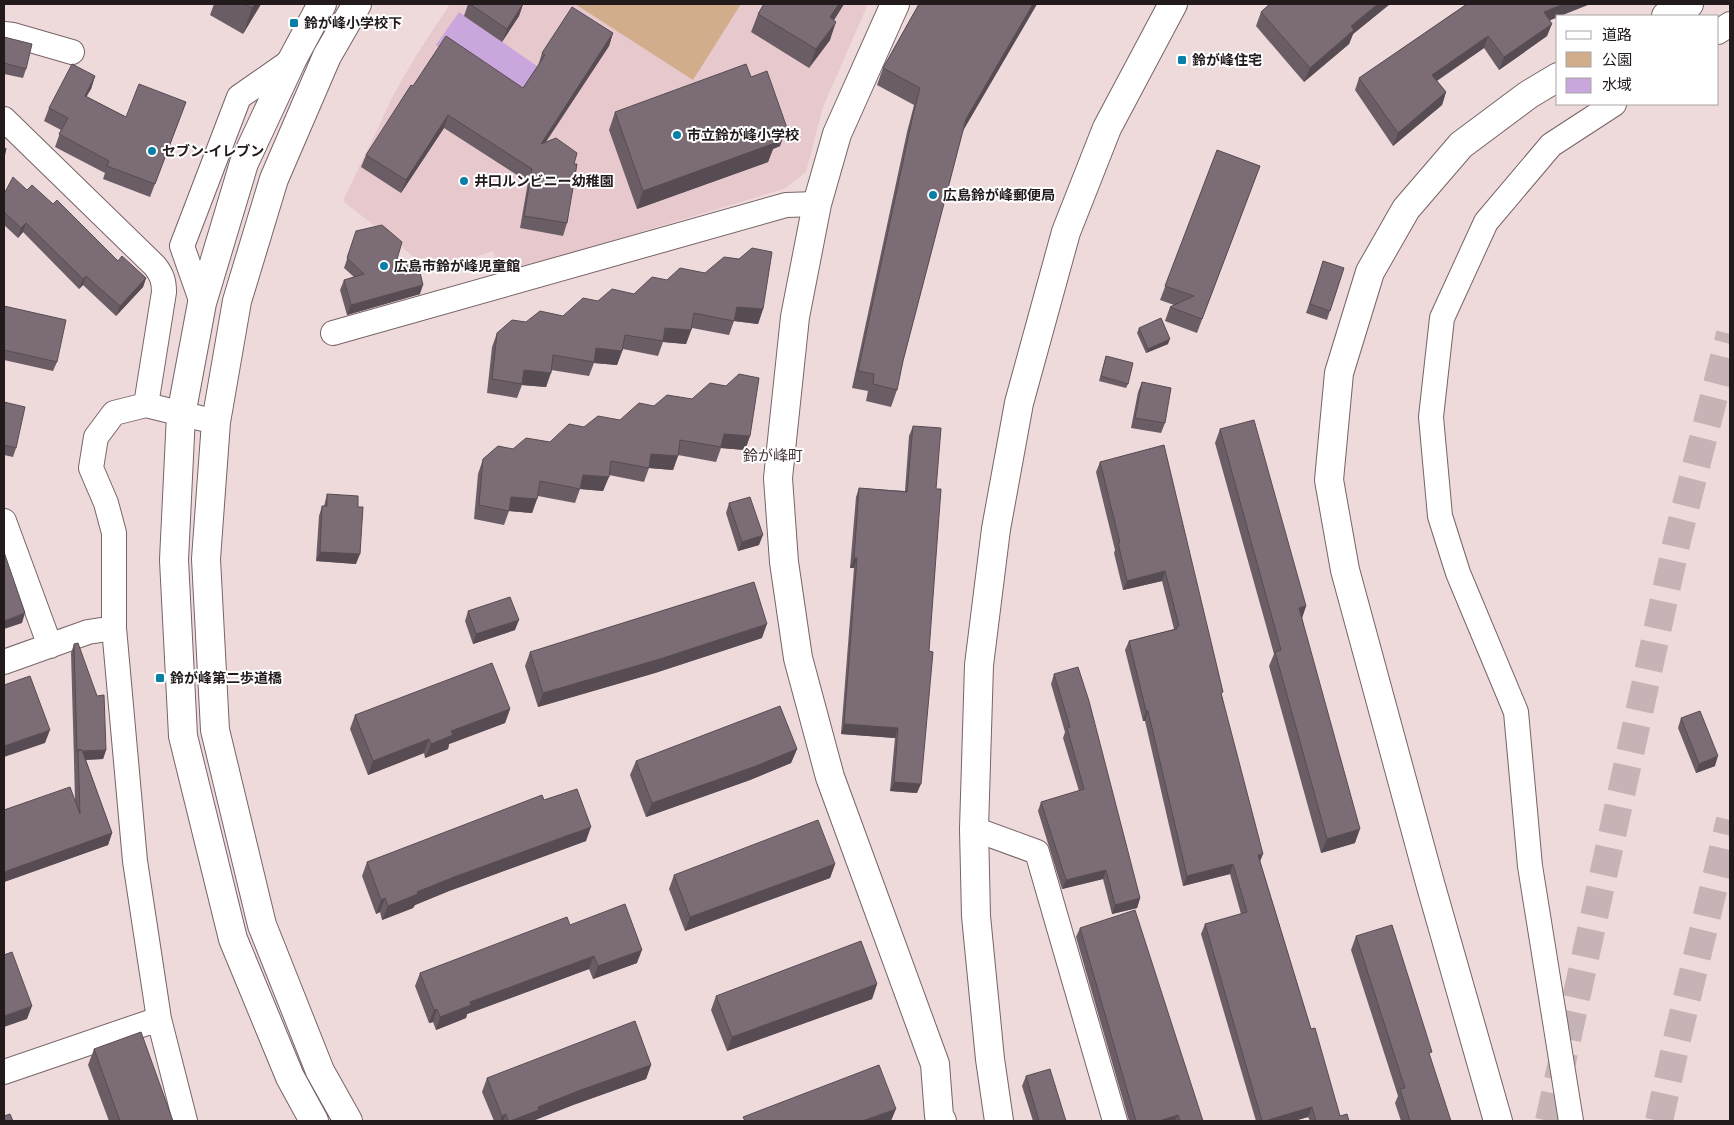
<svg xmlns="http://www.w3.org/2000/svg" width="1734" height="1125" viewBox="0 0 1734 1125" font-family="'PT Sans Narrow','Noto Sans JP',sans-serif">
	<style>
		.built { fill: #e7c9cd }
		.green { fill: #d1ad8c }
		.water { fill: #c9a7dd }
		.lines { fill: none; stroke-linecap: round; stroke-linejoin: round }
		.motorway-tunnel { stroke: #c5b3b5; stroke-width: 28; stroke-dasharray: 28 14; stroke-linecap: butt }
		.minor-casing { stroke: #776467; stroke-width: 26 }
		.tertiary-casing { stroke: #776467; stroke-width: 30 }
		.minor { stroke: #fff; stroke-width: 24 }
		.tertiary { stroke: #fff; stroke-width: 28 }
		.wall { fill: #6b5d65 }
		.shaded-wall { fill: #574c53 }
		.building { fill: #7c6c76; stroke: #574c53 }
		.poi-dot { fill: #087fa6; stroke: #fff; stroke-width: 2 }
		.labels { text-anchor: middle; stroke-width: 4; stroke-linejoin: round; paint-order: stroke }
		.poi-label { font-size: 14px; font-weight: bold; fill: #221a1b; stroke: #fff; text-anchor: start }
		.neighbourhood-label { font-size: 15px; fill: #463537; stroke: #fff }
	</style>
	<rect width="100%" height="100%" fill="#eed9db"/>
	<path class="built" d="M450 4H868L823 107 806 172 784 189 501 274 493 251 433 272 343 201 394 94 417 54Z"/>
	<path class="green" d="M575 4H741L693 80Z"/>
	<path class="water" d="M459 12 540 68 518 101 436 45Z"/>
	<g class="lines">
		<path class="motorway-tunnel" d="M1549 1121 1678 536 1730 334
			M1659 1121 1677 1039 1730 820"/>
		<g class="minor-casing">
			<path id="minor" d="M1718 32 1730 24
				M4 34 13 35 72 52
				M4 119 155 266C162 275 164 281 164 292L146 405
				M202 303 182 246 239 97 292 60
				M333 333 786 205 817 204
				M4 521 50 646
				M4 662 88 632 114 628
				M974 829 1037 852 1115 1121
				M4 1072 159 1019
				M185 1121 159 1019 135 861 114 628V533L106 503 91 468 96 437 114 413 146 405 216 422
				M1571 1121 1530 866 1516 712 1458 573 1440 516 1431 417 1442 318 1486 222 1551 145 1614 104"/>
		</g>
		<g class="tertiary-casing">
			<path id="tertiary" d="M895 4 837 134 817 204 795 317 778 478 784 562 798 658 830 777 935 1064 939 1116 942 1121
				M1666 16 1689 4
				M314 1121 290 1077 233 939 183 736 174 560 181 415 202 303 244 163 292 60 322 4
				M348 1121 320 1071 262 925 215 730 206 559 216 422 237 301 274 179 327 56 357 4
				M999 1121 990 1059 976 916 974 829 979 665 996 529 1019 403 1066 232 1107 128 1173 4
				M1498 1121 1430 883 1345 570 1329 480 1339 373 1370 272 1406 209 1461 145 1528 95 1558 77"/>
		</g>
		<use href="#minor" class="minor"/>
		<use href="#tertiary" class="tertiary"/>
	</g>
	<path class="wall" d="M214 4H261L243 34 210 15Z
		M468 4H523L519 16 502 42 464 16Z
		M764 4H844L834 20 830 40 809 68 751 32 758 14Z
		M919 4H1037L963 130 903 361 897 390 891 407 866 401 868 391 852 388 907 132 914 105 877 85 883 68Z
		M1270 4H1390L1353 34 1349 44 1304 82 1256 26 1261 12Z
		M1467 4H1590L1550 20 1547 36 1499 70 1484 48 1437 81 1446 92 1442 105 1393 146 1355 90 1359 78Z
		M613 33 609 46 546 142 574 164 567 223 563 236 520 228 528 182 444 128 401 193 361 167 366 155 413 86 523 88 538 66 542 53Z
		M4 37 26 69 23 78 4 74Z
		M95 76 91 89 86 96 126 117 186 102 150 197 103 179 105 173 55 147 61 130 44 121 49 108Z
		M751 77 780 146 773 149 768 162 637 209 609 130 615 112Z
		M1217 150 1260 166 1197 333 1165 321 1170 307 1174 305 1160 300Z
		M27 190 118 261 146 278 143 287 116 316 83 285 79 289 23 232 18 238 4 225V194Z
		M353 241 395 266 420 294 347 315 340 290 344 280 354 277 344 268Z
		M1344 268 1327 320 1306 313 1320 271Z
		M634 294 763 309 758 324 734 321 729 335 692 328 686 344 663 342 658 356 623 349 617 365 594 363 589 376 551 370 546 387 522 385 517 398 487 393 492 347 497 333 526 322 563 316 598 301Z
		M4 306 57 362 53 371 4 360Z
		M1139 328 1168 344 1146 353 1137 333Z
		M1106 356 1128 384 1126 388 1099 381Z
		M1142 382 1165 423 1161 433 1131 428 1138 392Z
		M4 402 16 448 13 457 4 455Z
		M620 420 750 436 745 450 721 448 716 462 678 455 673 470 649 468 644 482 609 475 603 491 580 489 575 503 538 496 532 513 509 511 504 525 474 519 478 474 483 459 513 449 550 442 584 427Z
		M913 426 936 489 917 793 890 791 895 738 841 734 854 568H850L856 497 859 488 905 491 909 436Z
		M1220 429 1306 606 1302 618 1355 843 1321 853 1269 666 1274 654 1215 443Z
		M1164 445 1260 861 1311 1029 1340 1116 1349 1121H1310L1308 1117 1294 1121H1256L1201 934 1205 924 1241 914 1230 874 1183 886 1145 721H1143L1125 650 1129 641 1174 629 1162 581 1123 590 1114 553 1115 550 1096 472 1100 462Z
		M327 494 358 507 356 564 316 561 319 516 322 506H324Z
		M729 503 759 545 738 551 726 513Z
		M468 611 515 630 473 644 465 621Z
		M762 638 655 673 538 707 525 666 530 652Z
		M74 644 106 750 103 759 86 760 112 833 108 845 4 882V810L75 800 74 762V760L71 653Z
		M1054 674 1140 898 1137 908 1112 914 1103 879 1062 889 1038 811 1041 802 1079 791 1063 738 1065 732 1051 684Z
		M510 709 505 723 449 744 448 749 425 758 424 753 368 775 350 729 355 715Z
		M1681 718 1715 766 1696 773 1678 728Z
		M797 749 791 763 750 780 646 817 630 775 636 761Z
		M544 800 586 841 449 891 415 905 413 908 382 920 380 912 376 914 362 876 367 862Z
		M835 864 830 878 685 931 669 889 674 875Z
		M570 925 637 963 593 979 589 969 467 1014 466 1018 436 1030 433 1022 429 1023 415 986 420 973Z
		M1080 928 1203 1121H1129L1076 937Z
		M1356 936 1451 1121H1401L1395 1103 1398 1096 1351 950Z
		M877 984 872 999 727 1051 711 1010 716 996Z
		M94 1049 173 1121H109L88 1065Z
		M651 1065 646 1079 573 1105 535 1120V1121H494L482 1092 487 1078Z
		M1026 1076 1066 1121H1033L1022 1086Z"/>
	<path class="shaded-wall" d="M255 4H261L243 34 252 8Z
		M523 4 519 16 502 42 507 29Z
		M839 4H844L824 36 830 17Z
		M1033 4H1037L960 136 966 119Z
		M1378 4H1390L1353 34 1349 44 1304 82 1310 68 1351 26Z
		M1564 4H1590L1560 16H1558V17L1539 25 1544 12Z
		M836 22 830 40 809 68 816 49Z
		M1552 24 1547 36 1499 70 1504 57Z
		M613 33 609 46 536 156 541 144Z
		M1488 36 1484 48 1427 87 1432 75Z
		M95 76 91 89 80 108 85 96Z
		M1446 92 1442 105 1393 146 1398 133Z
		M448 115 444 128 401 193 406 180Z
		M787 128 780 146 773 149 768 162 637 209 643 191 771 134Z
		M26 223 23 232 18 238 21 228Z
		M86 276 83 285 79 289 83 279Z
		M146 278 143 287 116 316 120 306Z
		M423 285 420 294 347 315 351 305Z
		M737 307 763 309 758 324 734 321Z
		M665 328 691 330 686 344 663 342Z
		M1170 339 1168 344 1146 353 1148 349Z
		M596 348 622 351 617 365 594 363Z
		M524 370 551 373 546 387 522 385Z
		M724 434 750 436 745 450 721 448Z
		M651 454 678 456 673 470 649 468Z
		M583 475 609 477 603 491 580 489Z
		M511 497 537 499 532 513 509 511Z
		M763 535 759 545 738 551 742 542Z
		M320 552 360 554 356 564 316 561Z
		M854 558H857L854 568H850Z
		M1165 571 1162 581 1123 590 1127 581Z
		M1306 606 1301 621 1299 608Z
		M25 613 22 623 4 629V621Z
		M519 620 515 630 473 644 476 634Z
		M767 624 762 638 655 673 538 707 543 693Z
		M510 709 505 723 449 744 448 749 425 758 431 744 451 731Z
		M1146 711H1148L1145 721H1143Z
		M844 724 898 728 895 738 841 734Z
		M50 730 45 743 4 757V746Z
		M429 739 424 753 368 775 373 761Z
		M797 749 791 763 750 780 646 817 652 803Z
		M106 750 103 759 78 760V752Z
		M1718 756 1715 766 1696 773 1699 764Z
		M894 782 921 784 917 793 890 791Z
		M591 827 586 841 449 891 415 905 413 908 382 920 388 906 417 892 454 877Z
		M1360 829 1355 843 1321 853 1327 839Z
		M112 833 108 845 4 882V872Z
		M1263 854 1259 864 1258 855Z
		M835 864 830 878 685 931 690 917Z
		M1233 864 1230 874 1183 886 1187 876Z
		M1106 870 1103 879 1062 889 1066 880Z
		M385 898 380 912 376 914 381 900Z
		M1140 898 1137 908 1112 914 1115 905Z
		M642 950 637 963 593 979 598 966Z
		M594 956 589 969 467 1014 466 1018 436 1030 440 1017 470 1002Z
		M877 984 872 999 727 1051 732 1037Z
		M32 1006 27 1019 4 1027V1016Z
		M437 1009 433 1022 429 1023 434 1010Z
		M651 1065 646 1079 573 1105 535 1120V1121H510L538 1107 578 1091Z
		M1312 1107 1308 1117 1294 1121H1265Z
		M896 1109 891 1121H862Z
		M506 1114 503 1121H500L502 1116Z
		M1178 1115 1175 1121H1159Z"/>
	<path class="building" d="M245 4H255L252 8Z
		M470 4H523L507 29Z
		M764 4H839L830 17 836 22 816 49 758 14Z
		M919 4H1033L966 119 903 361 897 390 873 384 874 374 858 371 913 115 920 88 883 68Z
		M1270 4H1378L1351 26 1354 30 1310 68 1261 12Z
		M1467 4H1564L1544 12 1552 24 1504 57 1488 36 1432 75 1446 92 1398 133 1359 78Z
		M572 7 613 33 541 144 556 138 577 153 574 164H577L567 223 524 216 532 169 448 115 406 180 366 155 411 85 413 86 446 36 523 88 545 55 542 53Z
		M4 37 32 44 26 69 4 63Z
		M72 64 95 76 85 96 126 117 139 84 186 102 155 184 107 166 109 161 59 134 68 118 49 108Z
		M746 64 751 77 767 71 787 128 771 134 775 143 643 191 615 112Z
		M6 148 4 158V151Z
		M1217 150 1260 166 1202 319 1170 307 1194 296 1165 286Z
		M13 177 27 190 32 185 53 204 57 200 118 261 122 256 146 278 120 306 86 276 83 279 26 223 21 228 4 212V194Z
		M382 225 402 242 395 266 417 260 423 285 351 305 344 280 364 274 347 258 356 231Z
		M752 248 772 252 763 309 737 307 734 321 694 313 691 330 665 328 663 341 625 335 622 351 596 348 594 362 553 355 551 373 524 370 522 384 492 379 497 333 512 320 526 322 540 311 563 316 583 298 598 301 612 289 634 294 652 277 667 280 680 268 705 273 724 257 739 259Z
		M1323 261 1344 268 1330 311 1310 304Z
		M4 306 66 320 57 362 4 350Z
		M1161 318 1170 339 1148 349 1139 328Z
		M1106 356 1133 363 1128 384 1101 376Z
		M739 374 759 378 750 436 724 434 721 447 680 440 678 456 651 454 649 468 611 461 609 477 583 475 580 489 540 481 537 499 511 497 509 511 479 505 483 459 498 446 513 449 526 438 550 442 569 424 584 427 598 416 620 420 639 403 654 406 667 395 692 399 710 383 726 386Z
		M1142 382 1171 388 1165 423 1135 418Z
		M4 402 25 407 16 448 4 445Z
		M1254 420 1306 606 1299 608 1360 829 1327 839 1275 652 1281 650 1220 429Z
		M913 426 941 428 936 489H941L929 651 933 652 921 784 894 782 898 728 844 724 857 558H854L859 488 907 492Z
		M1164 445 1223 692 1221 693 1263 854 1258 855 1311 1029 1315 1028 1340 1116 1347 1114 1349 1121H1316L1312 1107 1265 1121H1262L1205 924 1247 912 1233 864 1187 876 1148 711H1146L1129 641 1177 629 1176 627 1179 626 1165 571 1127 581 1118 543H1120L1100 462Z
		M327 494 358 496V507H363L360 554 320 552 322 506H327Z
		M750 497 763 535 742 542 729 503Z
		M4 552 25 613 4 621Z
		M754 582 767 624 660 659 543 693 530 652Z
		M510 597 519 620 476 634 468 611Z
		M78 643 97 696 104 695 106 750 82 751V750H78V752H77L74 644Z
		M492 663 510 709 451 731 453 735 431 744 429 739 373 761 355 715Z
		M1078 667 1089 701 1140 898 1115 905 1106 870 1066 880 1041 802 1084 789 1067 728 1070 727 1054 674Z
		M30 676 50 730 4 746V685Z
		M780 706 797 749 756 766 652 803 636 761Z
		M1700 711 1718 756 1699 764 1681 718Z
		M78 750H82L112 833 4 872V810L70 787 80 814Z
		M577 789 591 827 454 877 417 892 418 894 388 906 385 898 381 900 367 862 542 795 544 800Z
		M818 820 835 864 690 917 674 875Z
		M625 904 642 950 598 966 594 956 470 1002 471 1005 440 1017 437 1009 434 1010 420 973 567 917 570 925Z
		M1135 910 1203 1121H1180L1178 1115 1159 1121H1136L1080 928Z
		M1392 925 1432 1052 1429 1053 1451 1121H1410L1400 1089 1405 1088 1356 936Z
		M861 941 877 984 732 1037 716 996Z
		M12 952 32 1006 4 1016V955Z
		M635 1021 651 1065 578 1091 538 1107 539 1110 510 1121H508L506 1114 502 1116 487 1078Z
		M141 1032 173 1121H120L94 1049Z
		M879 1065 896 1109 862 1121H745L743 1117Z
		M1050 1069 1066 1121H1039L1026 1076Z
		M10 1114 13 1121H4V1116Z"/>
	<g class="poi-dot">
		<rect x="289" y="18" width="10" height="10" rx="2.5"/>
		<rect x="1177" y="55" width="10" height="10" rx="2.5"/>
		<circle cx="677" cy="135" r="5"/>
		<circle cx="152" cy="151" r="5"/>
		<circle cx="464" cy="181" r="5"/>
		<circle cx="933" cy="195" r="5"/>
		<circle cx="384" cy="266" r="5"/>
		<rect x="155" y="673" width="10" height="10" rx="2.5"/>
	</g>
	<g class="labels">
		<g class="poi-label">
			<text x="304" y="28">鈴が峰小学校下</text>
			<text x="1192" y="65">鈴が峰住宅</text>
			<text x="687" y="140">市立鈴が峰小学校</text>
			<text x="162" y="156">セブン-イレブン</text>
			<text x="474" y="186">井口ルンビニー幼稚園</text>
			<text x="943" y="200">広島鈴が峰郵便局</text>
			<text x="394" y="271">広島市鈴が峰児童館</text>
			<text x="170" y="683">鈴が峰第二歩道橋</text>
		</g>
		<g class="neighbourhood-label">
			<text x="773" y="461">鈴が峰町</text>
		</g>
	</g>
	<rect width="1734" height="1125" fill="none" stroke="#221a1b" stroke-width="10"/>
	<rect x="1556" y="15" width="162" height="90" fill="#ffffff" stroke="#a7a3a4"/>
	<rect x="1566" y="31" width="25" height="8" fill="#ffffff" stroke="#a7a3a4"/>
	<text x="1602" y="40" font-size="15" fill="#221a1b">道路</text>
	<rect x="1566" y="52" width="25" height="15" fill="#d1ad8c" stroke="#a7a3a4"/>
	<text x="1602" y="65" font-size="15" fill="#221a1b">公園</text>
	<rect x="1566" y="78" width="25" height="15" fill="#c9a7dd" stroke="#a7a3a4"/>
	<text x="1602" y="90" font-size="15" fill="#221a1b">水域</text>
</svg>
